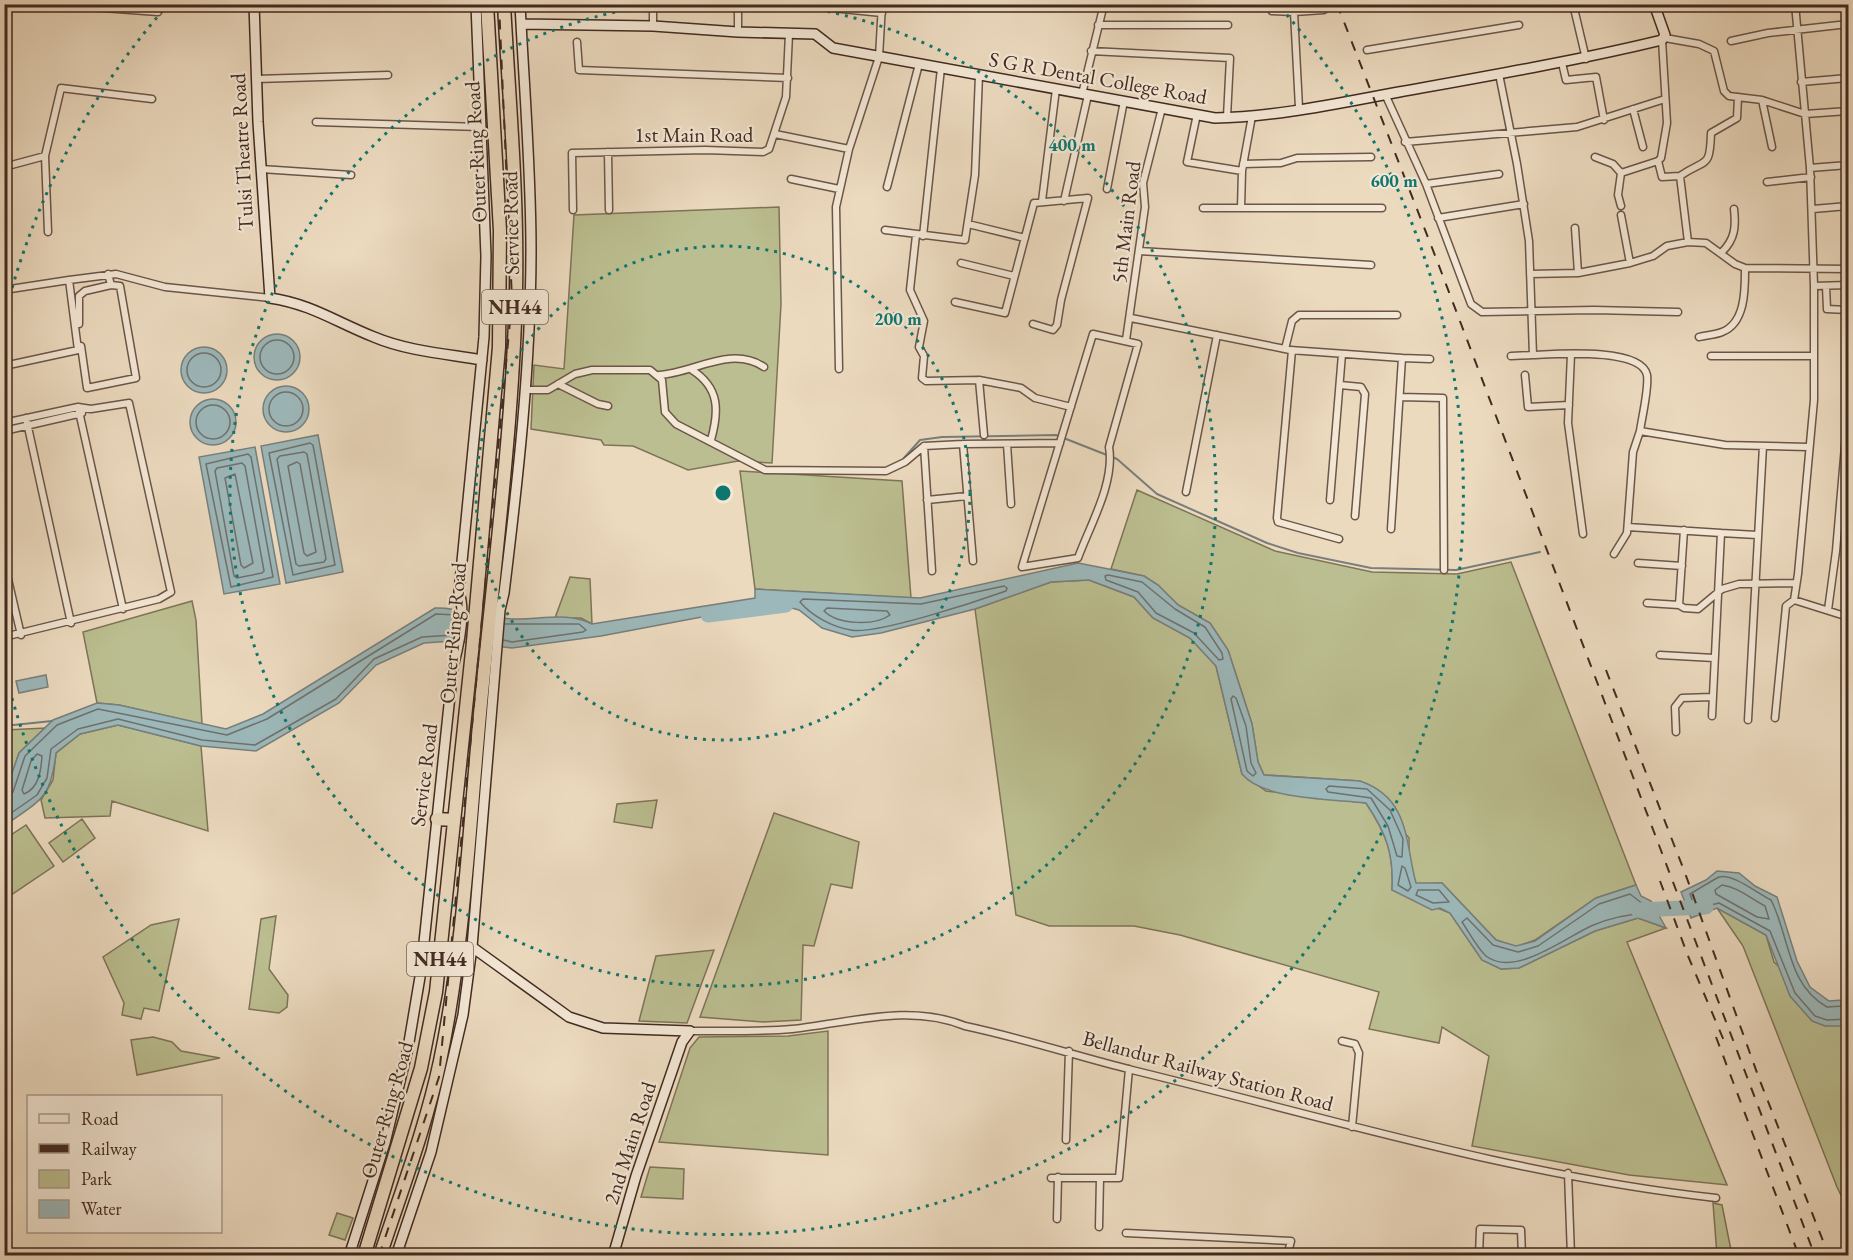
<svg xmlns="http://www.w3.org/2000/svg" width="1853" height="1260" viewBox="0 0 1853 1260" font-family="'EB Garamond',serif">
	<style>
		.green { fill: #bbbe90; stroke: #7e7458; stroke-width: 1.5 }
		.water { fill: #9cb8ba; stroke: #787f7d; stroke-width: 1.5 }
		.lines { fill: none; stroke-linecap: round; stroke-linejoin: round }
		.shore { stroke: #6f716e; stroke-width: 1.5 }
		.stream { stroke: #787f7d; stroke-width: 2 }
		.river { stroke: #9cb8ba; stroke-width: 15 }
		.street-casing { stroke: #6c5648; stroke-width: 9 }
		.secondary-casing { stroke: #422a21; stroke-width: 12 }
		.highway-casing { stroke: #422a21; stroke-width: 15 }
		.street { stroke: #f3e7d5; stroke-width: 6 }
		.secondary { stroke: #f3e7d5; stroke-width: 9 }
		.highway { stroke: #ecdabf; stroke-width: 12 }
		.rail { stroke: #422a21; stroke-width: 2; stroke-dasharray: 10 10; stroke-linecap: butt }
		.ring { fill: none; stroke: #0f766e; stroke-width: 3; stroke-dasharray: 3 6 }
		.labels { text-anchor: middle; stroke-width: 4.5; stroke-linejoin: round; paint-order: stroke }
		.shield { fill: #f3e7d5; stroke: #776357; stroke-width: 1.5 }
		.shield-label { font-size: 20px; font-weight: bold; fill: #422a21 }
		.street-label { font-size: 21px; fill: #422a21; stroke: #f3e7d5 }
		.centre { fill: #0f766e; stroke: #f3e7d5; stroke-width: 3 }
		.ring-label { font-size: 18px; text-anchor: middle; font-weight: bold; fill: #0f766e; stroke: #f3e7d5; stroke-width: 4.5; stroke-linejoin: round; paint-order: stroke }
	</style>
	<rect width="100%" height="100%" fill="#ecdabf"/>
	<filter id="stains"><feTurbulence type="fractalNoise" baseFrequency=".00333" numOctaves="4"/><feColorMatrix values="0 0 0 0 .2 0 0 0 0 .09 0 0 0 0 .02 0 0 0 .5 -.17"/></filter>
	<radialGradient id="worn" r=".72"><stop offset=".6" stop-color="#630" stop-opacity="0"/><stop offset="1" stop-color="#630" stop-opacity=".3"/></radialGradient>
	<path class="green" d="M779 207 781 304 772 463 738 461 688 470 633 446 604 445 601 440 531 429 534 365 564 369 574 215Z
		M740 471 902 481 911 598 755 589Z
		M1137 490 1275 551 1372 572 1457 574 1511 562 1636 885 1596 898 1535 940 1516 947 1496 940 1442 883 1416 884 1409 859V838L1360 781 1264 775 1258 762 1252 724 1228 650 1210 623 1178 605 1158 585 1144 576 1111 569Z
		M570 577 590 579 592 624 581 618H555Z
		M1089 580 1134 597 1153 618 1190 638 1216 666 1242 774 1266 791 1366 803C1386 833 1394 853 1392 890L1450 913 1482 960 1501 969 1519 968 1595 931 1638 918 1666 928 1627 942 1727 1185 1629 1175 1472 1146 1489 1056 1442 1027 1439 1043 1369 1029 1379 992 1180 935 1134 926H1049L1016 915 975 609 1051 582Z
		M192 601 196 620 202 724 119 705 97 703 83 632Z
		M118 725 201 746 208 831 112 801 110 816 45 818 41 800 53 780 56 753 80 734Z
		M45 728 19 753 5 795V730Z
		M657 800 652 828 614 822 617 804Z
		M774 813 859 842 852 888 831 884 814 946 803 945 801 1020 763 1022 700 1017Z
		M82 819 95 838 63 862 49 843Z
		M26 825 54 866 5 899V839Z
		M1717 908 1766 935 1774 962 1844 1026 1848 1023V1210L1837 1187 1743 946Z
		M276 916 269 969 288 995 287 1007 279 1013 249 1009 261 919Z
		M179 919 159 1011 144 1008 141 1019 122 1015 124 1003 103 957 151 925Z
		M714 950 687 1023 639 1021 656 956Z
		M828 1031V1155L659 1142 690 1048 699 1037 788 1036Z
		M153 1037 172 1042 181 1051 220 1058 137 1075 131 1040Z
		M650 1167 684 1169 683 1199 641 1197Z
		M1713 1203 1722 1205 1732 1255H1717Z
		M337 1213 353 1218 345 1240 329 1235Z"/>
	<path class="water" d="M254 357a23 23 0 1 1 46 0a23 23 0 1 1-46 0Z
		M181 370a23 23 0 1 1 46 0a23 23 0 1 1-46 0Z
		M263 409a23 23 0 1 1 46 0a23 23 0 1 1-46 0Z
		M190 422a23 23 0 1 1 46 0a23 23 0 1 1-46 0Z
		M318 435 343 572 286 583 261 446Z
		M255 447 280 584 224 594 199 457Z
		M1078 563 1144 576 1158 585 1178 605 1210 623 1228 650 1252 724 1258 762 1264 775 1360 781C1410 798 1405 842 1416 883H1442L1496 940 1516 946 1535 941 1596 898 1636 885 1641 896 1651 901 1666 928 1638 918 1595 931 1519 968 1501 969 1482 960 1450 913 1440 908 1432 910 1392 890C1394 853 1386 833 1366 803 1332 799 1263 800 1242 774L1216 666 1190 638 1153 618 1134 597 1089 580 1051 582 975 609 881 633 852 637 822 628 799 610 784 606 744 609 601 636 512 648 453 641 424 643 376 665 339 703 256 751 201 746 118 725 80 734 56 753C51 799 41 800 5 825L4 796 19 753 53 720 97 703 119 705 226 729 263 714 435 608C463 607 490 620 518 619 542 619 570 612 592 624L755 598V589L920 598Z
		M46 675 48 687 19 693 16 681Z
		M1717 871 1739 873 1755 886 1777 897 1797 961 1810 987 1829 1001 1843 1000 1848 990V1023L1844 1026H1825L1812 1021 1790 996 1766 935 1717 908 1691 918 1681 892 1706 880Z"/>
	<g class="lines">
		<path class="shore" d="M260 357a17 17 0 1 1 34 0a17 17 0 1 1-34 0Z
			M187 370a17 17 0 1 1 34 0a17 17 0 1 1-34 0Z
			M269 409a17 17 0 1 1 34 0a17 17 0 1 1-34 0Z
			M196 422a17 17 0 1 1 34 0a17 17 0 1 1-34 0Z
			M310 443 313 445 335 565 293 575 269 453Z
			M304 452 307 454 326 559 324 562 299 566 296 564 277 459 280 456Z
			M248 454 251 457 273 577 231 587 206 464Z
			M297 462 300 464 316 552 307 556 304 553 288 466Z
			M242 463 245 466 264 571 262 573 237 578 234 576 215 471 217 468Z
			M235 474 253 563 244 568 241 565 225 478Z
			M1108 575 1142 582 1175 609 1205 627 1222 653 1223 659 1219 660 1194 633 1156 613 1138 592 1106 580 1105 576Z
			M1004 586 1007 588 1006 591C978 601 876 635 851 630 832 627 812 616 800 602L803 599 921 604Z
			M827 608 887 611 890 615C875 626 838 625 824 611Z
			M503 640 512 642 583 632 586 630 579 624H505
			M1233 696 1236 698 1246 726 1251 763 1256 773 1253 776 1247 771 1231 699Z
			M37 754 42 756C41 771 39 788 24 794L22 790 31 761Z
			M1329 786 1367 789 1390 810 1403 839 1402 857 1397 856 1388 826 1371 798 1328 792 1326 789Z
			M4 796 13 792 25 756 57 725 98 709 227 735 267 719 436 614 456 615
			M4 818 37 795 47 778 51 749 78 729 118 719 202 740 255 745 336 699 374 659 422 637 454 635
			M1402 866 1405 868 1411 887 1408 891 1398 885Z
			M1722 885C1738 887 1751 899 1765 906L1769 919 1757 917 1716 894 1715 890Z
			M1418 890H1439L1449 902 1433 903 1416 895Z
			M1630 894 1648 908V913C1630 914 1609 918 1591 926 1565 938 1514 978 1486 956 1477 948 1469 932 1462 922L1467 918 1493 945 1518 952 1538 946 1599 904Z
			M1848 1002 1844 1006 1827 1007C1787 985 1790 937 1771 900 1758 894 1733 873 1719 877 1715 879 1695 891 1690 894L1695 909 1719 903 1770 931 1795 993 1815 1016 1827 1020 1848 1019"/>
		<path class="stream" d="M904 458 920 440 942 437 1056 435 1117 459 1157 494 1267 543 1298 553 1371 568 1456 570 1540 552
			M4 726 52 721"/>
		<path class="river" d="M708 615 786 605
			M1638 910 1706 907"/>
		<g class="street-casing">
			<path id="street" d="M48 4 158 12
				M653 4V26
				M738 4V32
				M1272 4V11L1294 12 1299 108
				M1573 4 1586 59
				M1355 7 1379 4
				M832 8 882 13
				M1294 12 1324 10
				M1098 25H1228
				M1665 38 1699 44 1714 51 1724 91 1729 96 1762 100 1805 114 1848 111
				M1731 41 1768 33 1848 24
				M577 42 579 70 788 78
				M1367 50 1519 25
				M1091 51 1230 58 1227 117
				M1562 63 1566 80 1596 77 1604 120
				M1499 74 1517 164 1529 241 1533 355C1555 354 1641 347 1647 375 1649 388 1642 417 1640 431L1725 445 1808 447
				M256 79 388 75
				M1801 82 1848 78
				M1082 94 1104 4
				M1385 94 1426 184 1471 304 1482 312 1594 310 1678 312
				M1762 100 1772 147
				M1633 109 1643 147
				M1197 114 1187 162 1242 171
				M316 122 480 127
				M1846 127 1848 165
				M775 134 849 149
				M1405 142 1577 127 1665 99
				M608 152 609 210
				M1595 157 1613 164 1621 173
				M1658 161 1662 177 1680 176
				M1243 164 1281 163 1297 158 1371 157
				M4 167 45 156
				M5 167 7 231
				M1810 168 1848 165
				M261 169 351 175
				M791 179 839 189
				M1767 182 1811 177
				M1426 184 1499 174
				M887 187 919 64
				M1107 189 1124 101
				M1042 201 1056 89
				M1064 201 1088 95
				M1621 206 1618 195 1621 173 1658 161 1661 158 1667 123 1662 40
				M1203 208H1382
				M1241 208 1242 171 1252 116
				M1813 209 1848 206
				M573 210 572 153 705 150 763 152 769 149 786 97 789 34
				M1438 218 1524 204
				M968 224 1025 238
				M1575 228 1578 273
				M885 230 965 240 975 175 979 75
				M48 232 45 156 61 88 152 99
				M916 235 910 290 924 321 919 347 924 356 922 378 926 381 979 380 984 435
				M923 236 941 68
				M1688 242 1680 176C1706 158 1710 170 1711 133L1737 118 1738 97
				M1139 251 1371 265
				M1722 252C1735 239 1736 227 1734 209
				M961 263 1014 276
				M1630 263 1653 256 1667 246 1688 242 1706 243 1735 264 1745 268 1848 269
				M1530 274 1578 273 1630 263 1621 215
				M1814 286 1848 285
				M1826 286 1827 309 1848 310
				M4 290 69 280
				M955 302 1005 313 1034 203 1088 198 1061 300 1057 325 1053 330 1033 324
				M1131 318 1290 350 1402 358 1391 529
				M79 324V296L85 291 111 285
				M1093 334 1138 344 1109 447C1115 483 1090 525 1078 558L1022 567Z
				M1699 337C1706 335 1715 335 1722 332 1746 323 1745 288 1745 268
				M1126 340 1145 207 1143 183 1162 108
				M81 346 87 388 136 378 120 286 111 285 108 274
				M1285 349 1292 321 1299 315H1397
				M1292 350 1277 518 1278 522 1339 539
				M1571 354 1568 423 1583 534
				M1511 356 1533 355
				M1711 356H1814
				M1402 358 1430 359
				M4 366 78 350 69 280 116 274 165 287 270 298
				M839 369 836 207 849 149 879 57 882 4
				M692 370C720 388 719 411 711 440
				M659 375C694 373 731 345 764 367
				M1525 375 1528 407 1569 405
				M979 380 1021 388 1035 398 1071 407
				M558 384 598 404 608 406
				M1340 385 1361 387 1365 394 1355 516
				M525 390H548L575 374 592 370H650L662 380 665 412 676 424 765 470 886 471 905 462 924 446
				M1400 397 1443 398 1444 570
				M78 407 123 609
				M26 418 71 623
				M4 423 78 407 91 409 129 403 171 592 159 599 4 637
				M4 431 82 413
				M1007 444 1011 504
				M1186 492 1217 335
				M927 500 967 496
				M1330 500 1342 354
				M1628 527 1721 533
				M1614 554 1627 533 1633 452 1640 431
				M973 561 963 444 1060 443
				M4 562 21 635
				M1638 563 1682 566
				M932 571 924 446 963 444
				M1794 600 1848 617
				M1647 603 1679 605 1684 530
				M1679 605 1684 608 1698 609 1722 589 1739 584 1796 583
				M1828 610 1836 551 1848 411
				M1660 655 1714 658
				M1712 716 1721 533 1757 535
				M1775 718 1786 606 1794 600 1798 574 1814 400V286L1810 168 1795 4
				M1748 720 1763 446
				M1676 732 1675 707 1682 698 1712 697
				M690 1031C724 1031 758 1032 792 1029 850 1023 909 1003 965 1026 1022 1038 1076 1056 1132 1070 1325 1117 1517 1176 1716 1198
				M1342 1041 1355 1044 1359 1053 1352 1127
				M1066 1140 1069 1051
				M1568 1173 1571 1256
				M1051 1178H1119L1129 1069
				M1057 1219 1058 1177
				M1099 1227 1100 1178
				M1126 1233 1291 1241 1287 1256
				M1479 1256 1480 1229 1521 1230 1522 1256"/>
		</g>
		<g class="secondary-casing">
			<path id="secondary" d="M254 4 258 122 270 298C311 304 336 322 374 337 407 351 447 354 482 360
				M521 24 653 26 738 32 815 34 833 48 1215 118C1276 117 1339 103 1399 92 1488 76 1575 61 1662 40L1665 35 1654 4
				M472 947 569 1017 603 1028 690 1031
				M349 1256 385 1143 408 1048 421 971 453 667C459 645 466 613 459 592L484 337 486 256 476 4
				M396 1256 431 1152 463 1015 472 947 500 610 504 593C518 479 531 364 531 249 531 168 524 86 520 4
				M613 1256 636 1176 682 1042 690 1031"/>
		</g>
		<g class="highway-casing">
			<path id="highway" d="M437 819 454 820
				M364 1256 421 1068 436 992 473 642 499 347 500 231 487 4
				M380 1256C401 1192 426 1127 440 1061 466 938 470 808 483 683 496 552 513 421 516 290 518 195 509 99 504 4"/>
		</g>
		<use href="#street" class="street"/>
		<use href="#secondary" class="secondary"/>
		<use href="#highway" class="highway"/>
		<path class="rail" d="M1337 4 1436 258 1815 1256
			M1606 670 1685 873 1760 1081 1829 1256
			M1660 881 1688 956 1725 1043
			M1716 1037 1799 1256
			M379 1256 439 1077 512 300 499 4"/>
	</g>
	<g class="ring">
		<circle cx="723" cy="493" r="247"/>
		<path d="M792 5A493 493 0 1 1 654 5"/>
		<path d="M5 314A740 740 0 0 1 165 8M1281 8A740 740 0 1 1 5 672"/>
	</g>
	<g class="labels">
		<g class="shield">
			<rect x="482" y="290" width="66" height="34" rx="4.5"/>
			<rect x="407" y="942" width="66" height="34" rx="4.5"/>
		</g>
		<g class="shield-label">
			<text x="515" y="314">NH44</text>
			<text x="440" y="966">NH44</text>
		</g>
		<g class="street-label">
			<text transform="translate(1098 78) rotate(10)" y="7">S G R Dental College Road</text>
			<text x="694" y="142">1st Main Road</text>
			<text transform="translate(242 152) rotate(-93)" y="7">Tulsi Theatre Road</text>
			<text transform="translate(476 152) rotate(-93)" y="7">Outer Ring Road</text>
			<text transform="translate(1126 222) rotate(-83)" y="7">5th Main Road</text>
			<text transform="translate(511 223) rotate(-91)" y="7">Service Road</text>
			<text transform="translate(453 633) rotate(-85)" y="7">Outer Ring Road</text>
			<text transform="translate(424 775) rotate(-83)" y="7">Service Road</text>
			<text transform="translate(1208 1071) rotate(15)" y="7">Bellandur Railway Station Road</text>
			<text transform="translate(387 1110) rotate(-74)" y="7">Outer Ring Road</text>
			<text transform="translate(630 1143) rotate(-72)" y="7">2nd Main Road</text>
		</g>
	</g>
	<circle cx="723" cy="493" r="9" class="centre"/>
	<g class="ring-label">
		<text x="1072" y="151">400 m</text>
		<text x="1394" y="187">600 m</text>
		<text x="898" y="325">200 m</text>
	</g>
	<rect width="1853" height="1260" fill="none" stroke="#ecdabf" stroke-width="24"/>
	<rect x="6" y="6" width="1841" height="1248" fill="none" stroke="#422a21" stroke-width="3"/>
	<rect x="12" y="12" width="1829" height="1236" fill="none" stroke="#422a21" stroke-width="1.5"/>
	<rect x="27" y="1095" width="195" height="138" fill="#f3e7d5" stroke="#ac9b8d" stroke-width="1.5"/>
	<rect x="39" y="1114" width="30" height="9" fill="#f3e7d5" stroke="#ac9b8d" stroke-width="1.5"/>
	<text x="81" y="1125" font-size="18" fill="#422a21">Road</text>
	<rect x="39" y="1144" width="30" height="9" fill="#422a21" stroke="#ac9b8d" stroke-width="1.5"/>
	<text x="81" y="1155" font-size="18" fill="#422a21">Railway</text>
	<rect x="39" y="1170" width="30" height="18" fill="#bbbe90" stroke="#ac9b8d" stroke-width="1.5"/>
	<text x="81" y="1185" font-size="18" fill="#422a21">Park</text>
	<rect x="39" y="1200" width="30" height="18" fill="#9cb8ba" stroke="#ac9b8d" stroke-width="1.5"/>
	<text x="81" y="1215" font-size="18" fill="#422a21">Water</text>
	<rect width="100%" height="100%" filter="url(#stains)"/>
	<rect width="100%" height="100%" fill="url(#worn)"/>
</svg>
